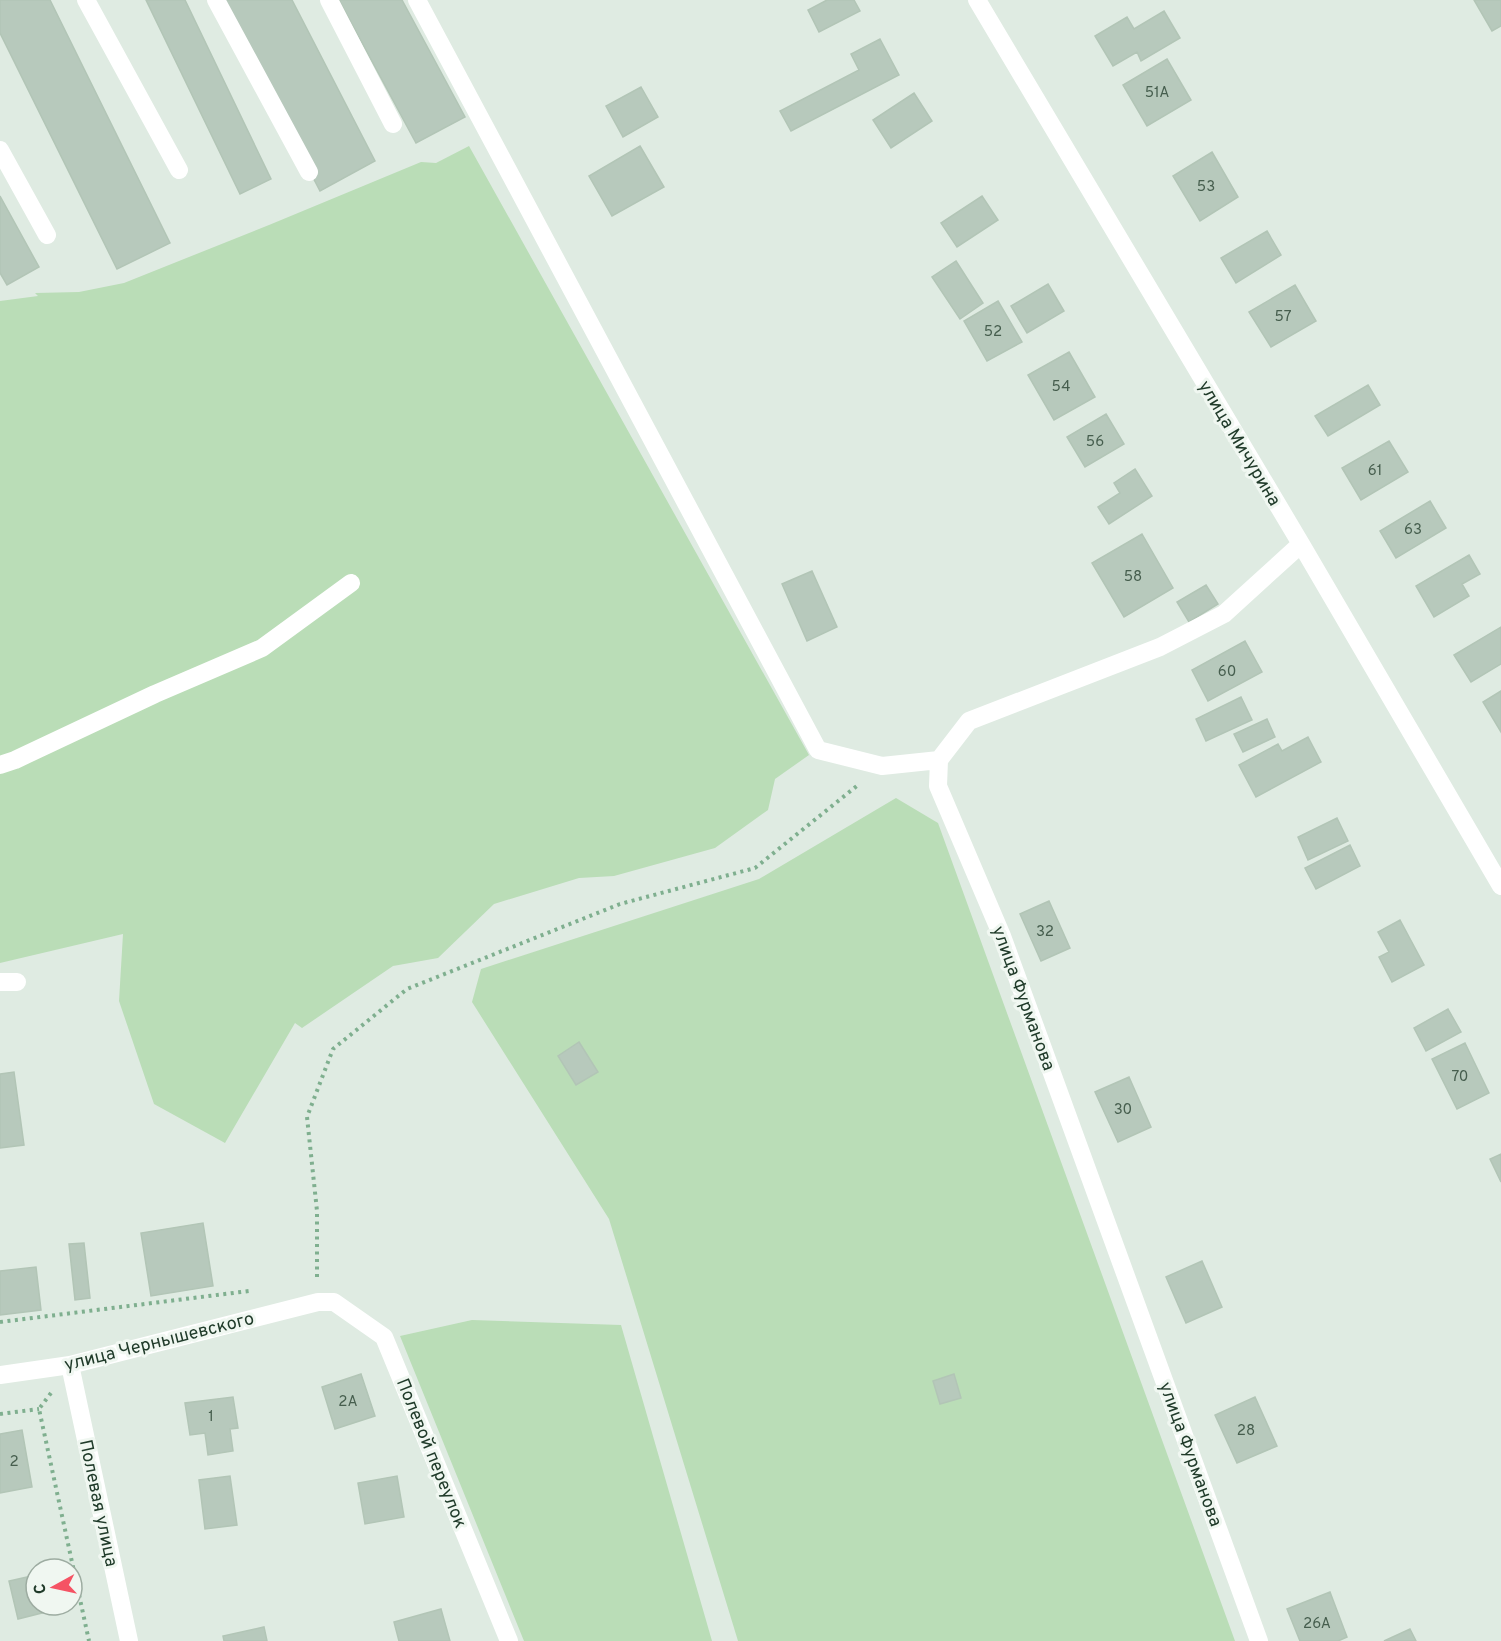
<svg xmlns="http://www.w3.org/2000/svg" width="1501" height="1641" viewBox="0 0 1501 1641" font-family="Overpass,sans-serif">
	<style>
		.green { fill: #baddb7 }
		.building { fill: #b7c9bc; stroke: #b2c5b6; stroke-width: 1.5 }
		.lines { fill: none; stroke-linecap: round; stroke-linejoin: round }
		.path { stroke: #7faf8f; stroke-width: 4; stroke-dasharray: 3 4.5; stroke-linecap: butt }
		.minor { stroke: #fff; stroke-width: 18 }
		.labels { text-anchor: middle; stroke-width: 6; stroke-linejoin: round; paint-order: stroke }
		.number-label { font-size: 15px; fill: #465e4e }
		.street-label { font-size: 18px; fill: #203b2a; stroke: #f0f7f1 }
	</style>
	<rect width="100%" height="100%" fill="#dfebe2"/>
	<path class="green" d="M469 146 809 755 775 779 768 810 715 848 614 876 579 878 494 904 438 958 393 966 302 1028 295 1023 225 1143 154 1104 119 1001 123 934 0 963V301L38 296 35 293 79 292 124 283 269 225 421 162 436 163Z
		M896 798 938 823 1235 1641H738L609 1219 472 1002 481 969 759 879Z
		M472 1320 621 1325 712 1641H524L400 1336Z"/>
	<path class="building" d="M0 0H50L170 243 117 269 0 33Z
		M146 0H185L271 179 240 194Z
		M221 0H292L375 161 320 191Z
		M339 0H402L465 117 416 143Z
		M827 0H854L860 11 819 32 808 10Z
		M1474 0H1501V26L1492 31Z
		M1164 11 1180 38 1141 61 1137 52 1113 66 1095 36 1127 17 1134 29Z
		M880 39 899 75 791 131 780 111 859 70 851 54Z
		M1167 59 1191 100 1147 126 1123 85Z
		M641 87 658 117 623 137 606 106Z
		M914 93 932 121 891 148 873 120Z
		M640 146 664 187 612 216 589 176Z
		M1212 152 1238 197 1200 221 1173 176Z
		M0 196 39 267 7 285 0 273Z
		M982 196 998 220 957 247 941 223Z
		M1267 231 1281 255 1236 283 1221 258Z
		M956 261 983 303 960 319 932 277Z
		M1048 284 1064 311 1027 333 1011 306Z
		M1295 285 1316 321 1271 347 1249 312Z
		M998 301 1022 342 987 361 964 321Z
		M1069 352 1095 397 1054 420 1028 375Z
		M1368 385 1380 405 1328 436 1315 416Z
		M1106 414 1124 444 1085 467 1067 437Z
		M1389 441 1408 472 1361 500 1342 468Z
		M1135 469 1152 496 1109 524 1098 507 1120 493 1114 483Z
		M1430 501 1446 528 1396 558 1380 531Z
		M1142 534 1173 588 1124 617 1092 563Z
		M1469 555 1480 574 1462 584 1469 596 1434 617 1416 586Z
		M812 571 837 627 807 641 782 584Z
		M1206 585 1218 604 1189 622 1177 602Z
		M1501 627V664L1471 682 1454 655Z
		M1245 641 1262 672 1208 701 1192 670Z
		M1501 691V732L1483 702Z
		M1241 697 1252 720 1206 741 1196 719Z
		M1267 719 1275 737 1243 752 1234 734Z
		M1308 737 1321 762 1256 797 1239 765 1278 744 1282 751Z
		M1337 818 1348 841 1308 860 1298 837Z
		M1350 845 1360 866 1316 889 1305 868Z
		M1049 901 1070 948 1041 961 1020 914Z
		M1400 920 1424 965 1392 982 1379 957 1389 952 1378 932Z
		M1448 1009 1461 1032 1426 1051 1414 1028Z
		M579 1042 598 1072 576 1085 558 1056Z
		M1465 1043 1489 1093 1457 1109 1432 1059Z
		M14 1072 24 1145 0 1148V1074Z
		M1129 1077 1151 1127 1118 1142 1095 1092Z
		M1501 1154V1182L1490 1159Z
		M203 1223 213 1286 151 1296 141 1233Z
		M84 1243 90 1298 75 1300 69 1244Z
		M1202 1261 1222 1307 1186 1323 1166 1277Z
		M36 1267 41 1310 0 1315V1271Z
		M361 1374 375 1416 335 1429 322 1387Z
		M954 1374 961 1398 940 1404 933 1381Z
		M233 1397 238 1428 230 1429 233 1451 208 1455 205 1433 190 1435 185 1403Z
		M1255 1397 1277 1446 1237 1463 1215 1415Z
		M22 1430 32 1487 0 1493V1434Z
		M230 1476 237 1525 205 1529 199 1480Z
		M397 1476 404 1517 365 1524 358 1483Z
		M36 1575V1605H61L62 1608 18 1619 9 1581Z
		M1330 1592 1347 1637 1338 1641H1300L1287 1609Z
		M441 1609 450 1641H399L394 1622Z
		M264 1627 267 1641H224L223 1636Z
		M1410 1629 1416 1641H1384Z"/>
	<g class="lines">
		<path class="path" d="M317 1277V1211L307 1117 333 1049 407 989 620 904 755 868 858 785
			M0 1322 249 1291
			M51 1393 39 1409 89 1641
			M0 1414 39 1409"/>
		<path class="minor" d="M86 0 179 170
			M216 0 309 172
			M329 0 393 124
			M417 0 818 750 882 766 939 760
			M977 0 1301 544 1501 886
			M0 150 47 235
			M0 765 15 760 155 694 262 648 351 583
			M0 982H17
			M70 1365 129 1641
			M0 1375 70 1365 318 1302H334L384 1337 509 1641
			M1259 1641 1002 936 938 786 939 760 969 721 1160 647 1224 614 1301 544"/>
	</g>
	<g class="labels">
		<g class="number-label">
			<text x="1157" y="97">51А</text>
			<text x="1206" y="191">53</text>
			<text x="1283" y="321">57</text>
			<text x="993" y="336">52</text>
			<text x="1061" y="391">54</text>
			<text x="1095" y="446">56</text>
			<text x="1375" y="475">61</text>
			<text x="1413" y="534">63</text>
			<text x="1133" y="581">58</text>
			<text x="1227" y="676">60</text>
			<text x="1045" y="936">32</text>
			<text x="1460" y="1081">70</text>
			<text x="1123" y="1114">30</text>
			<text x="348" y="1406">2А</text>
			<text x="211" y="1421">1</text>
			<text x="1246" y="1435">28</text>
			<text x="14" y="1466">2</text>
			<text x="1317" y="1628">26А</text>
		</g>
		<g class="street-label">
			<text transform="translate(1240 443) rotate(59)" y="6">улица Мичурина</text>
			<text transform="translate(1024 998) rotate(70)" y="6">улица Фурманова</text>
			<text transform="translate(159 1341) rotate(-14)" y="6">улица Чернышевского</text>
			<text transform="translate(432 1453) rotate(68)" y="6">Полевой переулок</text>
			<text transform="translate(1191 1454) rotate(70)" y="6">улица Фурманова</text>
			<text transform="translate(99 1503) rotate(78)" y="6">Полевая улица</text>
		</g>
	</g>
	<g transform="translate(54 1587) rotate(262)"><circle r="28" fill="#f0f7f1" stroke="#9daca1" stroke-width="1.5"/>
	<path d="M0-4.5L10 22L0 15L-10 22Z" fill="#f55364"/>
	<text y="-9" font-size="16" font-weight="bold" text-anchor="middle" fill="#203b2a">С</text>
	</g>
</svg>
